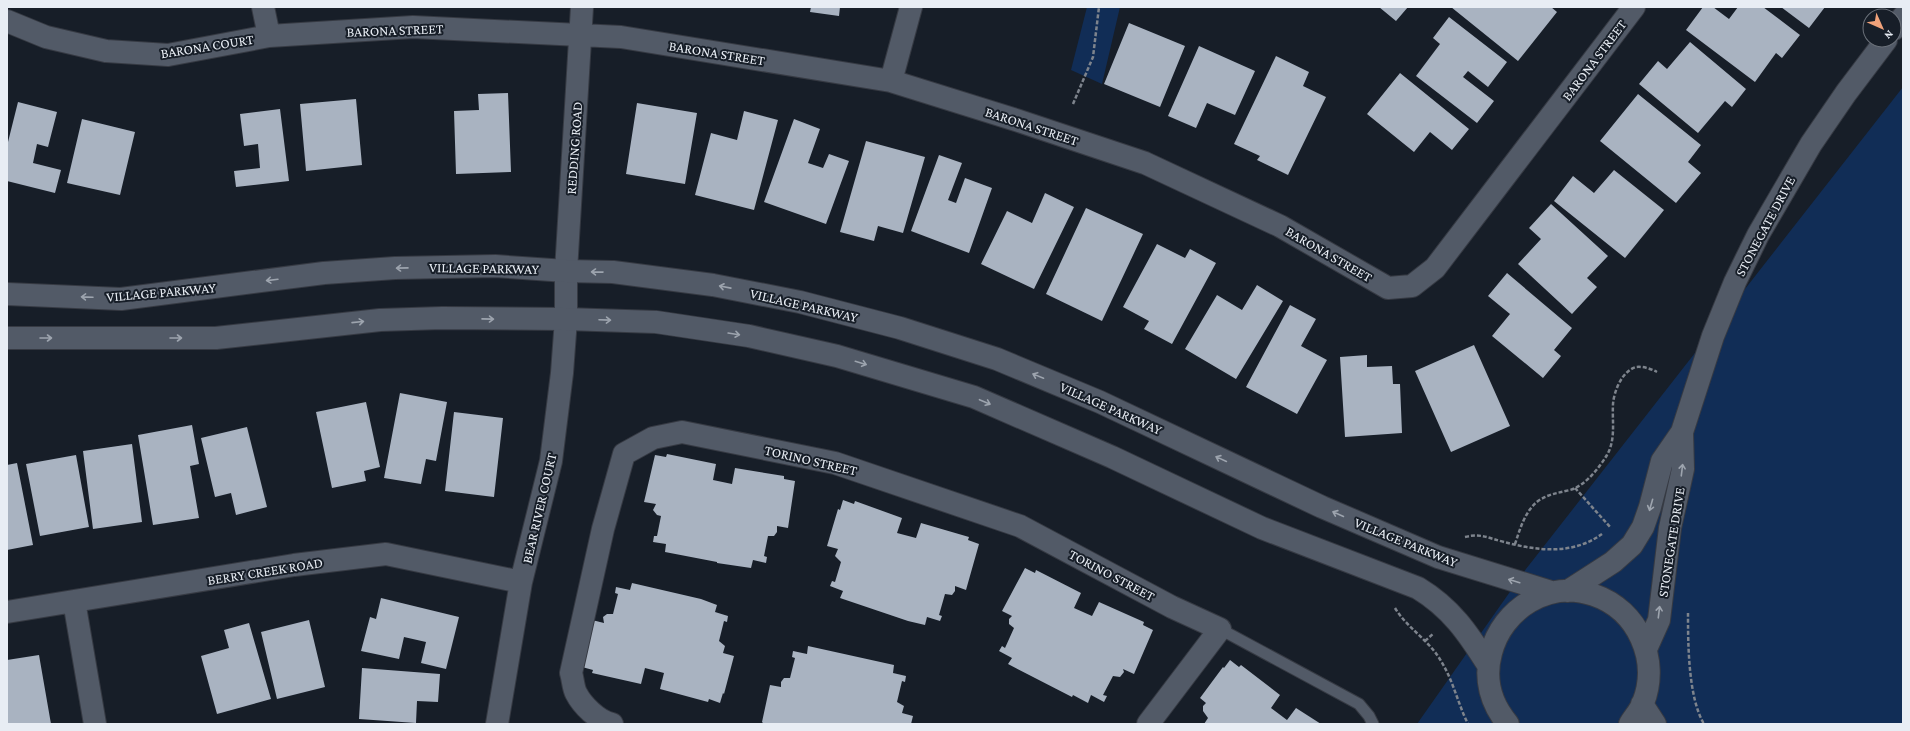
<svg xmlns="http://www.w3.org/2000/svg" width="1910" height="731" viewBox="0 0 1910 731" font-family="'Crimson Pro',serif">
	<style>
		.green { fill: #112d56 }
		.building { fill: #a9b3c1 }
		.lines { fill: none; stroke-linecap: round; stroke-linejoin: round }
		.service-casing { stroke: #363a43; stroke-width: 13 }
		.minor-casing { stroke: #363a43; stroke-width: 24 }
		.tertiary-casing { stroke: #363a43; stroke-width: 24 }
		.path { stroke: #7e848d; stroke-width: 2.5; stroke-dasharray: 4 2; stroke-linecap: butt }
		.service { stroke: #525a67; stroke-width: 11 }
		.minor { stroke: #525a67; stroke-width: 22 }
		.tertiary { stroke: #525a67; stroke-width: 22 }
		.oneway { stroke: #9da4ae }
		.labels { text-anchor: middle; stroke-width: 4; stroke-linejoin: round; paint-order: stroke }
		.street-label { font-size: 14px; fill: #e8edf4; stroke: #171e28 }
	</style>
	<rect width="100%" height="100%" fill="#171e28"/>
	<path class="green" d="M1087 7H1120L1102 84 1071 70Z
		M1903 87V724H1417L1526 569Z"/>
	<path class="building" d="M811 7H840L839 16 810 12Z
		M1379 7H1408L1396 21Z
		M1451 7H1551L1557 12 1518 61Z
		M1703 7H1713L1729 19 1738 7H1763L1800 35 1782 58 1776 53 1755 82 1686 30Z
		M1781 7H1825L1809 28Z
		M1449 17 1507 62 1488 87 1468 71 1463 77 1494 101 1477 123 1416 76 1440 44 1433 38Z
		M1129 23 1185 46 1160 107 1104 84Z
		M1690 42 1746 89 1732 107 1725 101 1698 133 1639 84 1658 61 1667 69Z
		M1199 46 1255 71 1235 115 1207 103 1196 128 1168 116Z
		M1276 56 1309 72 1303 86 1326 97 1288 175 1257 160 1260 156 1234 144Z
		M1400 73 1469 129 1452 150 1430 132 1414 152 1367 114Z
		M508 93 511 172 456 174 454 111 479 110 478 94Z
		M1638 94 1701 145 1688 162 1701 173 1676 203 1600 141Z
		M356 99 362 165 306 171 300 104Z
		M18 102 57 112 48 147 37 144 33 163 61 170 55 193 7 181V146Z
		M637 103 697 113 685 184 626 174Z
		M280 109 289 181 236 187 234 171 260 168 258 144 244 146 240 114Z
		M744 111 778 120 754 210 695 195 711 133 737 140Z
		M82 119 135 132 120 195 67 183Z
		M794 119 820 129 808 163 823 168 829 154 849 161 826 224 764 202Z
		M866 141 925 157 903 233 878 226 874 241 840 232Z
		M939 155 962 163 948 200 956 203 965 178 992 188 969 253 911 231Z
		M1614 170 1664 210 1625 258 1554 201 1573 176 1594 193Z
		M1045 193 1074 207 1034 289 981 264 1007 211 1032 223Z
		M1551 204 1608 256 1587 278 1597 287 1572 314 1518 264 1541 239 1529 228Z
		M1086 208 1143 234 1102 321 1046 294Z
		M1157 244 1185 258 1190 249 1216 263 1172 344 1144 329 1149 321 1123 307Z
		M1507 273 1572 328 1554 350 1561 356 1543 378 1492 336 1510 314 1488 296Z
		M1257 285 1283 301 1236 379 1185 349 1217 295 1242 310Z
		M1290 305 1316 319 1301 346 1327 360 1297 414 1246 387Z
		M1474 345 1510 426 1451 452 1415 371Z
		M1367 355V367L1392 366 1393 384H1400L1402 433 1345 437 1340 357Z
		M400 393 447 402 436 461 426 459 421 484 384 478Z
		M366 402 380 467 364 471 366 481 332 488 316 412Z
		M454 412 503 418 494 497 445 491Z
		M192 425 199 464 190 466 199 518 153 525 138 435Z
		M247 427 267 507 236 515 231 493 215 497 201 438Z
		M132 444 142 522 93 529 83 451Z
		M667 454 716 464 713 480 732 484 735 468 784 476V479L795 481 788 528 777 526V532L774 536H768L764 556 767 557 766 563 753 560 751 568 717 563V562L665 552 666 544 653 542 654 536H657L661 516 657 515 653 510 656 504 644 502 655 455 666 457Z
		M76 455 89 527 40 536 26 464Z
		M17 463 33 545 7 550V465Z
		M843 500 854 504 855 501 902 518 897 533 916 538 921 523 969 537 968 540 979 544 966 590 955 586V591L952 595 945 594 939 615 942 616 940 621 927 617 925 625 908 621 840 598 843 591 830 586 832 581 835 582 841 562 835 556 838 549 827 546 838 509 840 510Z
		M1025 568 1035 573 1036 570 1081 593 1074 608 1092 616 1099 602 1144 622 1143 625 1153 630 1134 674 1123 669 1124 672 1120 677 1113 676 1103 695 1107 696 1104 702 1091 695 1088 703 1073 695 1072 697 1008 664 1012 658 999 651 1002 646 1005 648 1014 628 1009 624V619L1012 616 1002 611Z
		M632 583 701 599 717 605 715 612 728 616 727 622 724 621 719 641 725 646 723 653 734 656 724 694 723 693 720 703 709 699 708 702 660 689 664 673 645 668 641 684 592 673 593 670 582 667 592 620 604 623 603 617 607 614H613L618 594 615 593 616 587 630 590Z
		M381 598 459 617 446 669 421 663 426 642 404 637 399 659 361 651 370 617 376 619Z
		M309 620 325 687 277 699 261 632Z
		M249 623 271 699 217 714 201 656 229 648 224 630Z
		M808 646 894 665 893 673 906 676 905 682 902 681 897 702 904 706 902 713 913 716 911 724H764L762 722 770 685 781 687V682L784 678H790L795 658 792 657 793 651 807 654Z
		M39 655 51 724H7V660Z
		M1230 660 1239 667 1241 665 1280 695 1271 708 1287 720 1296 708 1321 724H1204L1208 718 1203 711V706L1206 703 1200 698 1223 667 1224 668Z
		M362 668 440 674 438 702 417 701 416 723 359 719Z"/>
	<g class="lines">
		<g class="service-casing">
			<path id="service" d="M1220 629 1359 704 1369 716 1373 724"/>
		</g>
		<g class="minor-casing">
			<path id="minor" d="M263 7 269 36
				M7 21 46 37 106 51 168 55 269 36 413 27 621 37 891 81 1016 120 1145 163 1280 226 1388 288 1412 286 1435 268 1634 7
				M891 81 911 7
				M74 601 95 724
				M7 612 294 565 386 554 521 582
				M497 724 521 582 551 461 562 373 566 319V271L582 7
				M612 724C598 721 582 705 576 693 573 687 573 679 571 673L603 529 624 454 653 438 682 432 835 463 1020 526 1172 607 1220 629 1148 724"/>
		</g>
		<g class="tertiary-casing">
			<path id="tertiary" d="M1894 29 1903 17
				M7 294 121 299 324 273 395 268 495 266 566 271 613 272 713 285 800 302 900 328 997 359 1100 402 1322 507 1438 557 1551 592
				M7 338H216L380 320 442 318 566 319 656 322 749 336 837 356 974 397 1112 457 1262 528 1418 588C1451 608 1468 633 1488 665
				M1568 591 1613 562 1632 545 1643 527 1650 507 1662 461 1682 432 1713 336 1735 282 1758 235 1811 144 1846 93 1886 40
				M1646 649 1659 620 1670 528 1683 469 1682 432
				M1642 704 1655 724
				M1508 724C1491 704 1484 679 1491 653 1502 609 1549 579 1594 595 1638 610 1660 660 1643 703 1640 711 1634 717 1630 724"/>
		</g>
		<path class="path" d="M1073 104 1093 57 1099 7
			M1575 488 1611 528
			M1465 537C1481 533 1488 538 1504 542 1538 551 1573 555 1602 534
			M1515 544C1520 529 1525 511 1538 501 1548 494 1558 493 1570 490 1585 486 1599 468 1607 455 1616 439 1612 422 1613 404 1614 391 1622 371 1636 367 1643 366 1651 369 1657 372
			M1395 608C1407 628 1429 640 1441 661 1453 680 1458 704 1468 724
			M1688 613C1688 643 1688 697 1704 724
			M1425 641 1434 633"/>
		<use href="#service" class="service"/>
		<use href="#minor" class="minor"/>
		<use href="#tertiary" class="tertiary"/>
	</g>
	<defs><path id="oneway-shaft" d="M-6 0H5M1.5-3L5.5 0L1.5 3" fill="none" stroke-width="1.6" stroke-linecap="round" stroke-linejoin="round"/></defs>
	<g class="oneway">
		<use href="#oneway-shaft" transform="translate(402 268) rotate(179)"/>
		<use href="#oneway-shaft" transform="translate(597 272) rotate(-179)"/>
		<use href="#oneway-shaft" transform="translate(272 280) rotate(173)"/>
		<use href="#oneway-shaft" transform="translate(725 287) rotate(-169)"/>
		<use href="#oneway-shaft" transform="translate(87 297) rotate(-178)"/>
		<use href="#oneway-shaft" transform="translate(488 319) rotate(1)"/>
		<use href="#oneway-shaft" transform="translate(605 320) rotate(2)"/>
		<use href="#oneway-shaft" transform="translate(358 322) rotate(-6)"/>
		<use href="#oneway-shaft" transform="translate(734 334) rotate(9)"/>
		<use href="#oneway-shaft" transform="translate(46 338)"/>
		<use href="#oneway-shaft" transform="translate(176 338)"/>
		<use href="#oneway-shaft" transform="translate(861 363) rotate(17)"/>
		<use href="#oneway-shaft" transform="translate(1038 376) rotate(-158)"/>
		<use href="#oneway-shaft" transform="translate(985 402) rotate(23)"/>
		<use href="#oneway-shaft" transform="translate(1221 459) rotate(-155)"/>
		<use href="#oneway-shaft" transform="translate(1682 470) rotate(-83)"/>
		<use href="#oneway-shaft" transform="translate(1651 505) rotate(106)"/>
		<use href="#oneway-shaft" transform="translate(1338 514) rotate(-156)"/>
		<use href="#oneway-shaft" transform="translate(1514 581) rotate(-163)"/>
		<use href="#oneway-shaft" transform="translate(1659 612) rotate(-83)"/>
	</g>
	<g class="labels">
		<g class="street-label">
			<text transform="translate(395 30) rotate(-2)" y="5">BARONA STREET</text>
			<text transform="translate(207 46) rotate(-9)" y="5">BARONA COURT</text>
			<text transform="translate(717 53) rotate(9)" y="5">BARONA STREET</text>
			<text transform="translate(1594 60) rotate(-53)" y="5">BARONA STREET</text>
			<text transform="translate(1032 126) rotate(18)" y="5">BARONA STREET</text>
			<text transform="translate(574 148) rotate(-86)" y="5">REDDING ROAD</text>
			<text transform="translate(1765 226) rotate(-62)" y="5">STONEGATE DRIVE</text>
			<text transform="translate(1329 254) rotate(30)" y="5">BARONA STREET</text>
			<text transform="translate(484 268) rotate(1)" y="5">VILLAGE PARKWAY</text>
			<text transform="translate(161 292) rotate(-5)" y="5">VILLAGE PARKWAY</text>
			<text transform="translate(804 305) rotate(13)" y="5">VILLAGE PARKWAY</text>
			<text transform="translate(1111 408) rotate(24)" y="5">VILLAGE PARKWAY</text>
			<text transform="translate(811 460) rotate(13)" y="5">TORINO STREET</text>
			<text transform="translate(539 508) rotate(-77)" y="5">BEAR RIVER COURT</text>
			<text transform="translate(1406 542) rotate(22)" y="5">VILLAGE PARKWAY</text>
			<text transform="translate(1671 542) rotate(-81)" y="5">STONEGATE DRIVE</text>
			<text transform="translate(265 571) rotate(-9)" y="5">BERRY CREEK ROAD</text>
			<text transform="translate(1112 575) rotate(28)" y="5">TORINO STREET</text>
		</g>
	</g>
	<rect width="1910" height="731" fill="none" stroke="#e8edf4" stroke-width="16"/>
	<g transform="translate(1882 28) rotate(135)"><circle r="19" fill="#171e28" stroke="#6b717a"/>
	<path d="M0-3L7 15L0 10L-7 15Z" fill="#f0a27a"/>
	<text y="-6" font-size="11" font-weight="bold" text-anchor="middle" fill="#e8edf4">N</text>
	</g>
</svg>
